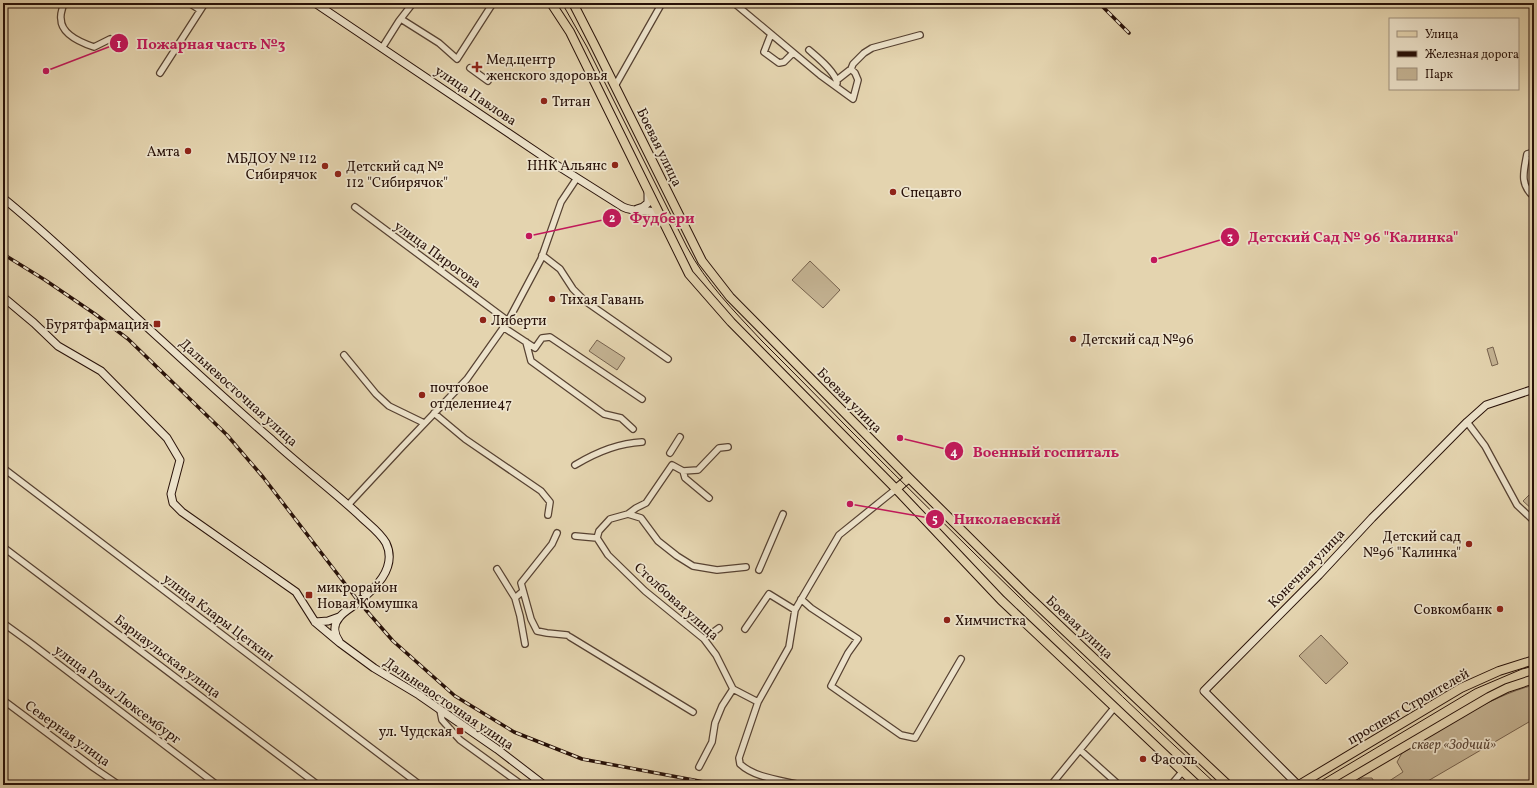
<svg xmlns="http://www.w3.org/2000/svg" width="1537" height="788" viewBox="0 0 1537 788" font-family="Vollkorn,serif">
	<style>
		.green { fill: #c4b393; stroke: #76624e }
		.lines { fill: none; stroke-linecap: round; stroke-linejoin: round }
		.street-casing { stroke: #574232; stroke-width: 8 }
		.secondary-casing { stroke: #281108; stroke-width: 9 }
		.primary-casing { stroke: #281108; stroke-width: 10 }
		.street { stroke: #ede3cb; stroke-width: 5.5 }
		.secondary { stroke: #ede3cb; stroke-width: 7 }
		.primary { stroke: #e4d4af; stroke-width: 8 }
		.tram { stroke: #281108; stroke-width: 1 }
		.rail-casing { stroke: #281108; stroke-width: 3.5 }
		.rail { stroke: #ede3cb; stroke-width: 2; stroke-dasharray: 6; stroke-linecap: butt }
		.poi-dot { fill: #8f2418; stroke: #ede3cb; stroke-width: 1.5 }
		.labels { text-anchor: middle; stroke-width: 3.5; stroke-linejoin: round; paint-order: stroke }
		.poi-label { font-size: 14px; fill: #281108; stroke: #ede3cb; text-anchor: start }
		.street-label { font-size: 14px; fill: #281108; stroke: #ede3cb }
		.park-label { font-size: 14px; font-style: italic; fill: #5f4a39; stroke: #ede3cb }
		.leader { fill: none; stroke: #c2185b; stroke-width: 1.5 }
		.callout-dot { fill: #c2185b; stroke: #ede3cb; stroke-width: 1.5 }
		.mark-label { font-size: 12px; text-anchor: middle; font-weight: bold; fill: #fff }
		.callout-label { font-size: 15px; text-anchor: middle; font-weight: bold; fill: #c2185b; stroke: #ede3cb; stroke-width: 3.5; stroke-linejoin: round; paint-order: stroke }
	</style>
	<rect width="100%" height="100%" fill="#e4d4af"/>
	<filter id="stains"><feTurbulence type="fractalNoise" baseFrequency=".005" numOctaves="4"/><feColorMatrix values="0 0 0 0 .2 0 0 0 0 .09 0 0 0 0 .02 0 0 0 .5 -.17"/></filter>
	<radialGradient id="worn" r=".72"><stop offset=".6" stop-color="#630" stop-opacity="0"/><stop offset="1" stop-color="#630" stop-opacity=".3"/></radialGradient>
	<path class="green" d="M810 261 840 290 823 308 792 280Z
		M597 340 625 358 617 370 589 351Z
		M1493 347 1498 364 1492 366 1487 349Z
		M1534 490V511L1523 501Z
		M1321 635 1348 663 1326 684 1299 656Z
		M1534 685V719L1421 785H1383L1403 772 1397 762 1402 753C1444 729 1487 697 1534 685Z
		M1362 778H1372L1376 785H1351Z"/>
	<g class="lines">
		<g class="street-casing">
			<path id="street" d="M189 3 200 10
				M734 3 820 75 853 99 858 80 855 73 851 69
				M63 6C62 10 60 15 61 19 61 34 82 43 94 47L110 39
				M401 19 439 43 457 59 493 3
				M771 34 764 52 779 63 784 62 793 53
				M382 48 399 21 413 3
				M809 50C817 57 836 72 837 83
				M470 68 488 81
				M160 73 205 3
				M837 80 851 69 853 64 864 53 872 48 920 35
				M615 86 662 3
				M1534 152 1527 154C1524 171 1519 184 1534 197
				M355 207 508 321
				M542 255 560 269 573 289 585 301 668 359
				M503 327 535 348 542 338 550 337 642 399
				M526 342 531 361 604 414 621 418 633 429
				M344 355 376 394 389 406 424 423
				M434 413 465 439 541 491 550 502 548 515
				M1467 422 1485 446 1517 505 1534 521V523
				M728 447 719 448 698 470 683 471 672 465 646 503 636 508 628 514 610 519 599 531 597 538 608 555 645 591 704 639 716 655 733 689 758 702
				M670 453 680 437
				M575 465C595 453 619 443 642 442
				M3 468 420 785
				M683 471 685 478 709 498
				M348 505 402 447 467 379 508 321 541 259 561 202 577 178
				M628 514 641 518 658 541 677 556 693 566 717 570 746 567
				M557 533 552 544 521 583 531 619 537 631 547 633 567 635
				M575 536 597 538
				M3 547 318 785
				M497 569 515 598
				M759 570 783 514
				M523 591 515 598 520 616 525 644
				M801 599 811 608 858 639 848 653 831 686 901 735 915 738 961 659
				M795 610 789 647 758 702 739 758 740 764C755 778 781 780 801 785
				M3 623 32 644 217 785
				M745 629 769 594 795 610 839 535 896 489
				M570 637 693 712
				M704 639 719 628
				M3 700 94 768 119 785
				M440 710 442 720 460 740 522 785
				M1080 750 1119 785
				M699 767 712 742 715 723 722 706 733 689
				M1055 780 1061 785
				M3 784 5 785
				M1051 785 1114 708
				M1171 785 1182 772"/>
		</g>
		<g class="secondary-casing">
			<path id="secondary" d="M315 3 547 159 623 207C638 214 648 207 659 215
				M3 198C34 223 63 250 92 277 152 331 211 387 272 440 300 466 331 489 359 515 368 524 380 532 386 543 398 568 374 590 356 604 351 608 343 612 339 618 333 625 334 634 339 641
				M637 209 643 207 648 203V193
				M3 297 34 323 58 346 101 371 167 438 180 460 171 494 173 503 182 512 296 592 315 622 340 643 374 668 419 695 497 749 544 785
				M315 622 328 621 339 617
				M1298 785 1204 691 1319 575 1372 518 1467 422 1486 405 1534 389"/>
		</g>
		<g class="primary-casing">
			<path id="primary" d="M551 3 570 32 689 274 731 322 896 489 1001 600 1197 785
				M573 3 594 44 702 261 730 297 909 478 1028 596 1228 785
				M896 489 909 478
				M1299 785 1461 688 1499 671 1534 660
				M1339 785 1489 697 1507 688 1534 679"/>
		</g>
		<use href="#street" class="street"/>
		<use href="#secondary" class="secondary"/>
		<use href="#primary" class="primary"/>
		<path class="tram" d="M562 3 587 47 687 247C706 283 734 311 762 341 790 369 818 397 845 425 967 547 1090 668 1217 785
			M1314 785 1475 689 1522 669 1534 666"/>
		<g class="rail-casing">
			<path id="rail" d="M1099 3 1129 33
				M3 254 45 280 95 314 128 339 227 435 263 477 359 602 393 641 455 696 514 732 582 759 720 785"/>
		</g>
		<use href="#rail" class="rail"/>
	</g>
	<g class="poi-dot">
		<path d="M475 61h4v4h4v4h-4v4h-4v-4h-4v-4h4z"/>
		<circle cx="544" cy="101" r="4"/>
		<circle cx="188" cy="151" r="4"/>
		<circle cx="615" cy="165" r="4"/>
		<circle cx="325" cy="166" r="4"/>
		<circle cx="338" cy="174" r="4"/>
		<circle cx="893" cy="192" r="4"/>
		<circle cx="552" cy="299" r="4"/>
		<circle cx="483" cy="320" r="4"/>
		<rect x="153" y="320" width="8" height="8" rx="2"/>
		<circle cx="1073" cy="339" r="4"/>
		<circle cx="422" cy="395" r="4"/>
		<circle cx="1469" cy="544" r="4"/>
		<rect x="305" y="591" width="8" height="8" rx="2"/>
		<circle cx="1500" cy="609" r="4"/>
		<circle cx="947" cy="620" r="4"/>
		<rect x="456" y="727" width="8" height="8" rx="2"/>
		<circle cx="1143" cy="759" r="4"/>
	</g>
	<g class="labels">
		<g class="poi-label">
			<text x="486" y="64">Мед.центр<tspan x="486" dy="16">женского здоровья</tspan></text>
			<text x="552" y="106">Титан</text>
			<text x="180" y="156" text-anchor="end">Амта</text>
			<text x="317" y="163" text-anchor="end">МБДОУ № 112<tspan x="317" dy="16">Сибирячок</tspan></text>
			<text x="607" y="170" text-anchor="end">ННК Альянс</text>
			<text x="346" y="171">Детский сад №<tspan x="346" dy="16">112 "Сибирячок"</tspan></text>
			<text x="901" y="197">Спецавто</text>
			<text x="560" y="304">Тихая Гавань</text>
			<text x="491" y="325">Либерти</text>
			<text x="149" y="329" text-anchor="end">Бурятфармация</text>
			<text x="1081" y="344">Детский сад №96</text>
			<text x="430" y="392">почтовое<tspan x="430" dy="16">отделение47</tspan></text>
			<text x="1461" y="541" text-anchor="end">Детский сад<tspan x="1461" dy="16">№96 "Калинка"</tspan></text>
			<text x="317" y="592">микрорайон<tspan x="317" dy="16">Новая Комушка</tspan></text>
			<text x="1492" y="614" text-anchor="end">Совкомбанк</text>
			<text x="955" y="625">Химчистка</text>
			<text x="452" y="736" text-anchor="end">ул. Чудская</text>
			<text x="1151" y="764">Фасоль</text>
		</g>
		<g class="street-label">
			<text transform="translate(476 95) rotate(34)" y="5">улица Павлова</text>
			<text transform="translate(660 147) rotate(64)" y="5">Боевая улица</text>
			<text transform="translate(438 254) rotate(36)" y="5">улица Пирогова</text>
			<text transform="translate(239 392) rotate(42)" y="5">Дальневосточная улица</text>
			<text transform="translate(850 400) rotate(45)" y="5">Боевая улица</text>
			<text transform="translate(1306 568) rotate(-46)" y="5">Конечная улица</text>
			<text transform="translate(677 601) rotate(42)" y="5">Столбовая улица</text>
			<text transform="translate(219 617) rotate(37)" y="5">улица Клары Цеткин</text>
			<text transform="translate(1080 627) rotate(43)" y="5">Боевая улица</text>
			<text transform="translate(168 656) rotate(37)" y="5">Барнаульская улица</text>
			<text transform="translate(118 694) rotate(37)" y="5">улица Розы Люксембург</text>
			<text transform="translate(449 703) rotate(34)" y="5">Дальневосточная улица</text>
			<text transform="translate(1408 706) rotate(-30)" y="5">проспект Строителей</text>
			<text transform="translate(68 733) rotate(36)" y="5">Северная улица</text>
		</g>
		<g class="park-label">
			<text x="1454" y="749">сквер «Зодчий»</text>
		</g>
	</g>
	<path class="leader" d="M46 71L119 43M529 236L612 218M1154 260L1230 237M900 438L954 451M850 504L935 519"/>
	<g class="callout-dot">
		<circle cx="46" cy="71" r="4"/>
		<circle cx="529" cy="236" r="4"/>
		<circle cx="1154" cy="260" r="4"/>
		<circle cx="900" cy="438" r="4"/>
		<circle cx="850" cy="504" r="4"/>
		<circle cx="119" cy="43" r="10"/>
		<circle cx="612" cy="218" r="10"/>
		<circle cx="1230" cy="237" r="10"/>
		<circle cx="954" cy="451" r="10"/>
		<circle cx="935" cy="519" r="10"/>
	</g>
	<g class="mark-label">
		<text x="119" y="48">1</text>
		<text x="612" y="222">2</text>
		<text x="1230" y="241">3</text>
		<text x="954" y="456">4</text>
		<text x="935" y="523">5</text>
	</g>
	<g class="callout-label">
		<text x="211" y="49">Пожарная часть №3</text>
		<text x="662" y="223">Фудбери</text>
		<text x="1353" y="242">Детский Сад № 96 "Калинка"</text>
		<text x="1046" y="457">Военный госпиталь</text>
		<text x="1007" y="524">Николаевский</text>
	</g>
	<rect width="1537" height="788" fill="none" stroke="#e4d4af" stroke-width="16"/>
	<rect x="4" y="4" width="1529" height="780" fill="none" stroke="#281108" stroke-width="2"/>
	<rect x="8" y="8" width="1521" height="772" fill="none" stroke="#281108"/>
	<rect x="1389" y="18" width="130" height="72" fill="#ede3cb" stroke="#9e8f7d"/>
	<rect x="1397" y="31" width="20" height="6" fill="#e4d4af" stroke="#9e8f7d"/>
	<text x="1425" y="38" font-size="12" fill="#281108">Улица</text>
	<rect x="1397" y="51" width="20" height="6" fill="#281108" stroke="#9e8f7d"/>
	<text x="1425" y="58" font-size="12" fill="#281108">Железная дорога</text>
	<rect x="1397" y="68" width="20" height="12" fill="#c4b393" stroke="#9e8f7d"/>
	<text x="1425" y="78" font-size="12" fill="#281108">Парк</text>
	<rect width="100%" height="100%" filter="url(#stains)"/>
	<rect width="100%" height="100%" fill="url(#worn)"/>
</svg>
